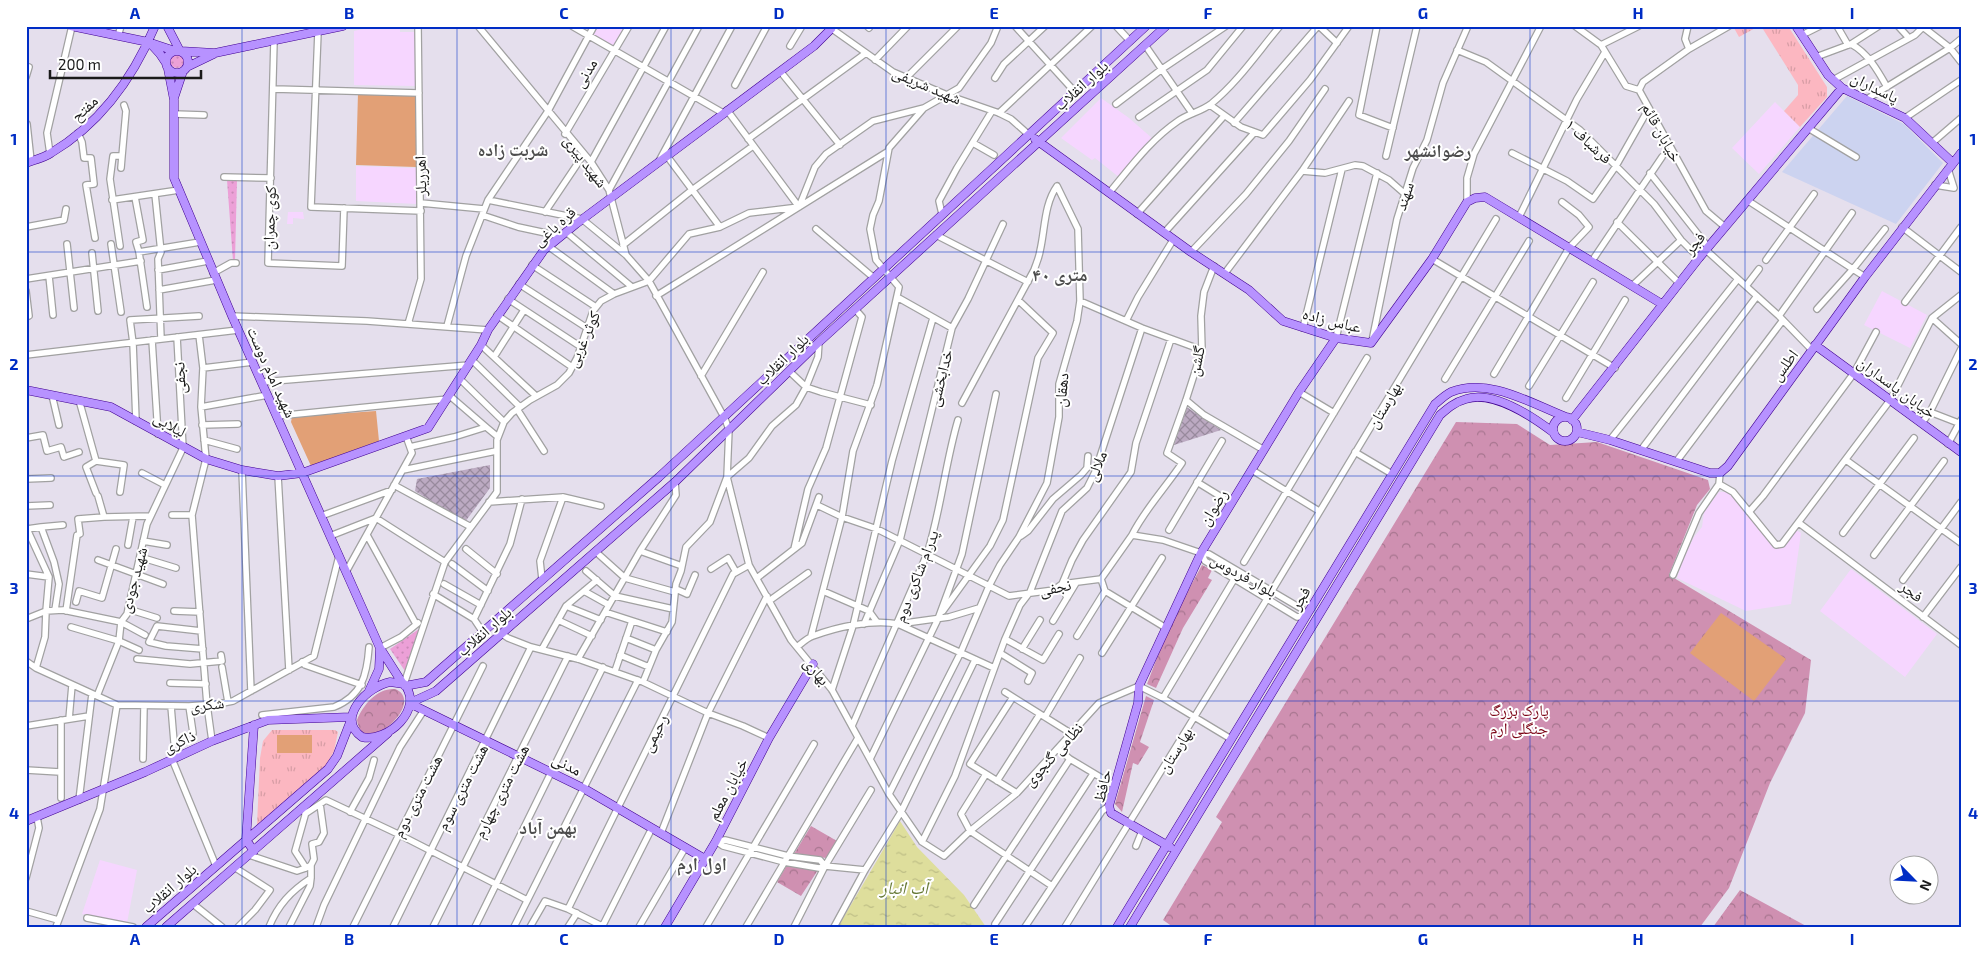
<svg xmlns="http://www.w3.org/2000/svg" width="1987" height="953" viewBox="0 0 1987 953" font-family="'Exo 2','Noto Naskh Arabic',sans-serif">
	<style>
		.commercial { fill: #ccd3f0 }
		.education { fill: #f6d6ff }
		.construction { fill: url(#construction-cross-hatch) }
		.grass { fill: url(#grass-dots) }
		.forest { fill: url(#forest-crowns) }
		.park { fill: url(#park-tufts) }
		.pitch { fill: #e2a076 }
		.water { fill: url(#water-ripples) }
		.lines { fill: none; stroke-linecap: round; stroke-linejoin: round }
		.minor-casing { stroke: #a1a1a1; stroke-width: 8 }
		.major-casing { stroke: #400091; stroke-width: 9 }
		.minor { stroke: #fff; stroke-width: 5.5 }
		.major { stroke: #b792ff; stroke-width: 8 }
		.grid { fill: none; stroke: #002dc5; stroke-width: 1; stroke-opacity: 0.55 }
		.labels { text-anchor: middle; stroke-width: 4; stroke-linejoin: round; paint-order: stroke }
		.street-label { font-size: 16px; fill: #1a1a1a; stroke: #fff }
		.park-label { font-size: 16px; fill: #7c0516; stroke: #fff }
		.neighbourhood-label { font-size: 18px; font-weight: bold; fill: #4d4d4d; stroke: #fff }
		.water-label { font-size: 18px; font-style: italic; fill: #647732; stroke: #fff }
		.neatline { fill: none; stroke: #002dc5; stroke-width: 2 }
		.grid-label { font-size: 16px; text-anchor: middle; font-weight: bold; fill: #002dc5 }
	</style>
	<defs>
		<pattern id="construction-cross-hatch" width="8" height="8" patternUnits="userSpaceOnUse" patternTransform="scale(1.25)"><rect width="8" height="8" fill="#bcaac2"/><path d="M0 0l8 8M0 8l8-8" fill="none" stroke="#988a9d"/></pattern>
		<pattern id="grass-dots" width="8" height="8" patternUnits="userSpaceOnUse" patternTransform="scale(1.25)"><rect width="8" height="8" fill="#eca0d7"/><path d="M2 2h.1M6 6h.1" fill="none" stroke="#ca89b8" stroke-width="1.8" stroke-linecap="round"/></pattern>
		<pattern id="forest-crowns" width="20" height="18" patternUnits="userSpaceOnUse" patternTransform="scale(1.25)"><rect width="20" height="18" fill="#cf90b1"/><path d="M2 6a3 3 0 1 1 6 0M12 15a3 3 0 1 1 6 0" fill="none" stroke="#a7758f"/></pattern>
		<pattern id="park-tufts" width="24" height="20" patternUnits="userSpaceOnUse" patternTransform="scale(1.25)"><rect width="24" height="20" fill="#fcb7c1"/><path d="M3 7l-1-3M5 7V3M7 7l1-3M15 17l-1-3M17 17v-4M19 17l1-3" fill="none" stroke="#d79da5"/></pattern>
		<pattern id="water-ripples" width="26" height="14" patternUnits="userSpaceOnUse" patternTransform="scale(1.25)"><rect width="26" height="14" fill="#dede9c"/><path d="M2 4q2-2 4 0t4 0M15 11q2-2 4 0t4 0" fill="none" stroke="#bebe86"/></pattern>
	</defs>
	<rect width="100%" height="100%" fill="#e5dfed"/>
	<path class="commercial" d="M1847 96 1904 124 1943 163 1896 224 1782 172Z"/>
	<path class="education" d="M376 26H400V32H416V86L354 85V31Z
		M597 26H628L615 49 592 36Z
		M1101 98 1129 118 1153 139 1120 178 1095 158 1092 160 1061 138Z
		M1775 102 1800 127 1759 174 1732 148Z
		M356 166 416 168 417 204 356 201Z
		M288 212H303L304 219 293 218V224H287Z
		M1882 291 1927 315 1910 348 1864 325Z
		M1719 492H1732L1776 548 1784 546 1796 530 1801 533 1791 604 1746 611 1677 578 1683 559 1694 537 1702 527 1704 512Z
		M1851 569 1937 634 1905 677 1820 611Z
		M100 860 137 870 127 923 82 914Z"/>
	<path class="construction" d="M1187 408H1188L1221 430 1174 445Z
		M490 465V488L465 522 415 491 417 479Z"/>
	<path class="grass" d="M170 61a7 7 0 1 1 14 0a7 7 0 1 1-14 0Z
		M227 180H237L235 261H233Z
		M419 629 405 671 390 649Z"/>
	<path class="forest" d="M1456 422 1517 424 1550 445 1597 442 1708 480 1710 489 1697 505 1669 575 1811 660 1805 713 1770 783 1729 888 1700 927H1173L1163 920 1222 822 1216 817Z
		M1202 565 1212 570 1208 578 1212 580 1183 628 1156 688 1147 684 1170 624Z
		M395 689C428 702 362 761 357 720 363 705 377 688 395 689Z
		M1146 696 1154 700 1140 742 1149 747 1138 765 1133 763 1122 812 1115 804Z
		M811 826 837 841 826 858 794 854Z
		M787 865 818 870 801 896 777 882Z
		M1740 890 1808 927H1713Z"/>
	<path class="park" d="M1737 26H1759L1739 37 1734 28Z
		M1761 26H1788L1827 87V97L1800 127 1784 111 1798 95V85Z
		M272 730H335L338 732 334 751 326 765 257 825 260 758 263 741Z"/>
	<path class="pitch" d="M358 93 417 94 416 167 356 165Z
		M376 411 379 441 311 466 291 422 292 417Z
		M1721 613 1786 659 1754 701 1690 653Z
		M277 735H312V753H277Z"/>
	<path class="water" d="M900 821 917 847 964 895 986 927H838Z"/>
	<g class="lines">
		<g class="minor-casing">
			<path id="minor" d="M478 26 591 162 609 190 626 255 649 281 724 417 729 429 727 477 749 565 791 640 832 690 889 794 922 842 944 856 970 831 1017 793 1099 703 1139 686 1163 698 1231 739
				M572 26 723 113
				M828 26 893 72 947 95 999 113 1011 119 1029 135
				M867 26 869 28
				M1015 26 1075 92
				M1116 26 1130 41
				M1319 26 1337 43
				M1377 26 1359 115 1393 128
				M1575 26 1601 45 1626 86 1639 90
				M1688 26 1685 39 1689 49
				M1837 26 1848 45
				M1898 26 1909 38
				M1923 27 1950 48 1961 62
				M318 32 311 207 421 211
				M1802 35 1820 26
				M118 36 121 26
				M274 41 268 263 342 266 344 208
				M1851 44C1868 53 1878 71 1887 87
				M1145 45 1192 113
				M1601 45 1639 26
				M790 46 802 26
				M1457 50 1486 62 1580 130 1654 204 1681 240 1699 258
				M1816 57 1851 44 1879 26
				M875 60 908 26
				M780 71 840 145
				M26 77 29 67
				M906 78 958 26
				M995 78 1004 64 1045 26
				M1833 80 1915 35 1924 26
				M735 85 767 26
				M274 89 419 93
				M1867 99 1950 48 1961 39
				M1116 104 1162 69 1226 26
				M1210 105 1241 127 1263 135 1310 80 1349 26
				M727 110 799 207
				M999 113 1092 26
				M174 114 204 115
				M1139 117 1207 70 1243 26
				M1905 118 1961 80
				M1234 123 1318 26
				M27 124 31 161
				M1808 128 1856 157
				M78 133 82 142 84 158H91L94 184 86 185 95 238
				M565 134 629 26
				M748 139 866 53
				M973 143 994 155
				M1932 143 1961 118
				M1512 153 1567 181 1593 199 1616 166 1649 108
				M50 154 47 133 72 26
				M667 156 720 227
				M1386 156 1417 26
				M659 161 732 26
				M591 162 666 26
				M121 168 122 156
				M1302 171 1325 173 1355 165 1363 166 1389 180 1405 194
				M1650 173 1708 247
				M224 177 271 178
				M1935 185 1954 188 1948 169
				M609 190 699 26
				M1109 193C1130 168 1150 140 1178 121 1188 114 1202 111 1211 104 1238 82 1258 52 1280 26
				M155 194 161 252 158 259 161 339
				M135 197 143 240 136 242 139 252
				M112 200 179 190
				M488 200 582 219 626 255
				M1747 200 1865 277
				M1467 202V178L1474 154 1541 26
				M421 203 484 209
				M545 212 584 154
				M942 214 939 201 957 168 992 111
				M1137 214 1224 116
				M482 215 518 227 560 236
				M1519 217 1577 99 1605 52
				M1617 222 1679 283
				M26 227 64 220 66 209
				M1725 227 1706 211 1639 90 1643 82 1689 49 1729 26
				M1902 227 1961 272
				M816 229 874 278
				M566 232 632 287
				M1164 233 1254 133
				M936 235 1028 282
				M67 244 74 308
				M111 244 121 312
				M623 245 692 190 753 146
				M120 246 110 179 113 156H122L126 111 124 105
				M548 246 614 294
				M1706 250 1779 316 1812 350
				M1191 252 1246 194 1289 141 1325 89
				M92 253 98 311
				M1594 258 1662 157
				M1432 259 1615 368
				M1766 260 1814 194
				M532 265 596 307
				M158 270 208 261
				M213 273 231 263H236
				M1225 273 1302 171 1349 101
				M49 276 53 315
				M26 279 141 261
				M519 284 587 328
				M1632 286 1681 240
				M1746 286 1759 269
				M159 290 216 280
				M26 291 29 316 26 317
				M656 296 887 152
				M897 297 952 328
				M508 299 581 347
				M1080 301 1142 328 1202 350
				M1905 302 1961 227
				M147 307 139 252 200 242
				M1817 309 1853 269 1885 229
				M497 315 572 367
				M232 316 367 321 488 330
				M1779 316 1852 213
				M1932 318 1961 344
				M1126 321 1138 297 1173 240
				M408 324 421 279 418 26
				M447 326 466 256 488 200 548 111 594 26
				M1303 328 1342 169
				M199 335 203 368 201 407 206 459 192 515 207 705
				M1336 338 1377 173
				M152 340 158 434
				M1372 341 1397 219 1413 168 1427 140 1443 83 1468 26
				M481 345 536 396
				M26 355 238 330
				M494 357 524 310
				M472 360 520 407
				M203 368 253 362
				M789 371 806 387 821 392 871 405
				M1494 374 1569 248 1589 227 1579 215 1562 202
				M701 376 763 272
				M460 379 504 422
				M1445 379 1529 241
				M262 382 469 365
				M1529 386 1593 282
				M1299 392 1334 413
				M52 395 59 425
				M450 396 486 427
				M1566 398 1625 300
				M79 400 96 461 86 467 96 493
				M1186 400 1204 415 1264 450
				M201 407 268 395
				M517 409 544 451
				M1930 412 1961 424
				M277 416 448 399
				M136 421 133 343 130 320 199 316
				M1922 423 1930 412 1961 349
				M202 425 238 424
				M26 438 43 435 47 451 61 447 64 457 79 452
				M204 440 237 449
				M1610 440 1738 279
				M1948 444 1961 420
				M410 447 454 437 486 427 498 437
				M1641 450 1757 296
				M1355 452 1392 474
				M1846 460 1961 543
				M96 461 124 465 120 492
				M1676 462 1783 320
				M242 470 251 691
				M403 470 496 451
				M1252 470 1319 511
				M142 473 165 485
				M278 476 289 670
				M26 479 51 478
				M1197 482 1231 503
				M1719 484 1733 492 1776 545 1782 544 1891 399 1932 318 1961 295
				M394 485 471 527
				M98 496 104 517 150 516
				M489 502 563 497 601 506
				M817 505 842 517 877 529 1009 596 1054 590 1062 584 1101 579 1132 535 1163 540 1201 553 1209 554 1302 609 1305 616 1297 617 1205 561 1201 553
				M26 506 50 505
				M1749 512 1763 496 1854 373 1876 332
				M172 515H192
				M321 516 392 490
				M1799 523 1961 645
				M26 527 49 577 46 611 45 637 36 668
				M41 527 63 525
				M27 529 41 527 54 562 59 584 55 610
				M1169 530 1222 441
				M1843 533 1914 438
				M367 535 416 624
				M1132 535C1145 509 1166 487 1182 463L1167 453 1186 400 1202 350 1201 316 1204 292 1214 266
				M330 536 376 518 445 562
				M1021 536 1028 531 1053 499 1081 475 1087 468 1088 456
				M143 541 167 545
				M128 545 133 517
				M466 549 497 574
				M794 549 808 489 826 448 862 317 855 309
				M640 551 682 566
				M596 552 625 578 675 592
				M1874 555 1944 461
				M140 557 176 568
				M98 560 163 584
				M1244 562 1367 358
				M452 564 488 591
				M711 569 728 558 736 572
				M586 571 615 596 673 609
				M346 572 412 453 406 436
				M26 574 49 577
				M1673 575 1699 513 1719 484 1720 473
				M757 578 802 543 819 497
				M542 579 540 561 563 497
				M1101 579 1105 591 1166 628
				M1903 580 1961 502
				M444 584 481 605
				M676 589 687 594 695 575
				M584 591 609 605
				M823 591 869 611 877 622
				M433 594 474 619
				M1067 598 1062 584 1072 560 1083 540 1131 472 1136 443 1171 339
				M769 601 808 573
				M76 602 79 591 102 598 116 549
				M566 606 601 620
				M128 609 157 618
				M66 611 77 535 80 534 78 519 104 517
				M174 611 200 612
				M943 611 990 546 1003 520 1038 358 1053 333 1018 300
				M605 612 667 632
				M1923 617 1961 567
				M26 619 46 611 63 610 121 622 127 614 147 524 183 448 177 337
				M558 620 592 636
				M1053 621 1076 583
				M864 624 900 540 952 328 968 299 1003 224
				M898 624 949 617 979 608
				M71 627 119 641 139 650
				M480 628 474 619 510 544 522 499
				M201 631 157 626 149 642 166 646 203 649
				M502 634 508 638 531 647 578 659 643 682 708 713 743 726 769 738
				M811 636 842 517 853 451 877 385 899 287 876 260 870 229 873 215 879 201 889 148 924 108
				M1077 636 1105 591
				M626 638 656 650
				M1005 639 1043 660 1059 634
				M797 647C802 643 807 638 813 636 837 627 873 619 898 624L994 668
				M380 648 401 637 418 623
				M542 649 566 606 597 580
				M1022 649 1040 620
				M1000 653 1032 673 1028 681
				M1102 653 1162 558
				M620 655 649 667
				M137 659 190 664 222 661 221 655
				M578 659 640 551 676 495 675 482
				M26 661 36 668 117 705 189 706 218 704 233 701 314 656 339 556
				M302 662 305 665 362 685
				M222 667 228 702
				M615 671 632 621
				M643 682 656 650 672 622 676 584 681 571 686 547 710 522 727 477 749 458 772 426 796 405 806 387 818 357 819 342
				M170 683 206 684
				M404 684 445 562 497 492V440L504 422 512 413 530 400 557 385 569 373 577 358 593 311 601 301 614 294 649 281 689 234 720 227 749 213 799 207 815 167 826 154 873 121 924 108 959 88 991 43 998 26
				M832 690 853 626 892 461 933 318
				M1005 692 1072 734
				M97 696 119 641 121 622 145 635
				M1013 697 970 764 1017 793
				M1163 698 1236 576
				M171 706 174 742
				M189 706 193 733
				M208 712 212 741
				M262 715 334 707C362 696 367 675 369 647
				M1045 717 1080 658
				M69 719 72 685
				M26 726 89 716
				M852 726 927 554C941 510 945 464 958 420
				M1058 749 1070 759 1115 786
				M143 759 144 706
				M172 759 216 866
				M870 759 938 619 962 554 996 394
				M26 770 60 772
				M986 774 961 814 970 831 1052 886
				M997 781 1040 714
				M889 794 960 654 989 586 1000 565 1019 537 1047 483 1059 417V384L1077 321 1080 301 1078 229 1057 186C1044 204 1045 230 1040 251 1039 258 1036 264 1034 270L962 403
				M61 798V720
				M79 800 92 694
				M350 812 369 778 374 760
				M305 814 326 800 398 834 527 900
				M661 833 708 713 767 596
				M716 841 723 846 784 862 819 868 825 866 865 870
				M716 841 725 840 788 856 820 860 825 866
				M922 842 955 776 1005 639 1020 605 1030 592 1062 511 1087 488 1095 472 1142 328
				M1136 846 1142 831
				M249 855 297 871 306 868
				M311 865 314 859 312 844 319 842 324 833 320 804
				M234 867 270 890 255 910 238 927
				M26 878 39 828 37 817
				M193 904 222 927
				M974 905 1070 759
				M568 909 733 574 749 565
				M26 911 58 920
				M87 918 133 927
				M995 924 1093 774
				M56 927 100 809 117 705
				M269 927C278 905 291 891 311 878V865L306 868 295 851 306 812
				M289 927 310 886 311 878
				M316 927 324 905 400 747 424 710
				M353 927 483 666
				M393 927 531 647
				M433 927 568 656
				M475 927 603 667
				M514 927 638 680
				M530 927 545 901 568 909 604 927
				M568 927 577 913
				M602 927 652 828
				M639 927 685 848
				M706 927 814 744
				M746 927 858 738
				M794 927 825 866 871 790
				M834 927 865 870 901 812 975 660
				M1025 927 1102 811 1109 806
				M1065 927 1267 599 1496 219"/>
		</g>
		<g class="major-casing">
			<path id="major" d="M71 26 148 42 175 51
				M167 26 180 51
				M1796 26 1828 75 1842 88 1905 118 1953 163
				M150 43 160 54 166 63
				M166 62a11 11 0 1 1 22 0a11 11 0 1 1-22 0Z
				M181 51 215 53 343 26
				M187 67 214 54
				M168 69 174 100V178L232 316 380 648 403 684
				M174 98 183 71
				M1035 139 1191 252 1249 290 1283 321 1336 338 1371 343 1432 259 1467 202 1475 198 1485 197 1662 304
				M26 163C34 160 44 158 51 153 100 124 133 78 155 26
				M1815 345 1961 452
				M26 390 111 407 206 459 242 470 278 476 302 473 428 428 481 345 488 330 544 250 576 224 814 46 831 29
				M1553 429a12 12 0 1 1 24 0a12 12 0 1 1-24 0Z
				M1572 420 1699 258 1842 88
				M1577 432 1610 440 1710 473H1720L1728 466 1865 277 1961 153
				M390 682 404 684C425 709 387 743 362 737 335 718 368 686 390 682Z
				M405 686 426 682 659 477 1146 26
				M369 691 379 669 380 648
				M412 702 436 691 675 482 819 342 1166 26
				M411 704 583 788 705 859
				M26 821 145 772 212 741 268 720 351 717
				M1170 847 1111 813 1109 806 1138 703 1139 686 1201 553 1299 392 1336 338
				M254 851 246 840 254 725
				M146 927 328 769 337 756 351 720
				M166 927 388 733
				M665 927 716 841 769 738 813 664
				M1117 927 1435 404C1440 400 1445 395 1451 392 1489 377 1530 403 1566 417
				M1130 927 1440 415C1448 408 1455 402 1466 399 1493 390 1533 417 1554 433"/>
		</g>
		<use href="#minor" class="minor"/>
		<use href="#major" class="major"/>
	</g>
	<path class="grid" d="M242 26V927M457 26V927M671 26V927M886 26V927M1101 26V927M1315 26V927M1530 26V927M1745 26V927M26 252H1961M26 476H1961M26 701H1961"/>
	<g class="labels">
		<g class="street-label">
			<text transform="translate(585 73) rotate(-59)" y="6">مدنی</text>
			<text transform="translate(927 85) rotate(23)" y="6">شهید شریفى</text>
			<text transform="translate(1081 85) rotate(-42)" y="6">بلوار انقلاب</text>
			<text transform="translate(1875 87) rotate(26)" y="6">پاسداران</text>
			<text transform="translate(84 108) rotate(-43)" y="6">مفتح</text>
			<text transform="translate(1662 132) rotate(61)" y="6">خیابان قائم</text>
			<text transform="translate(1589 141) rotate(43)" y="6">فرشباف ۱</text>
			<text transform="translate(586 161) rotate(53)" y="6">شهید پیری</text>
			<text transform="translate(420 176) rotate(-91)" y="6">اهرریلر</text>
			<text transform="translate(1404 196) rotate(-72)" y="6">سهند</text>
			<text transform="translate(269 218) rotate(-88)" y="6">کوی چمران</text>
			<text transform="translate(554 226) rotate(-41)" y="6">قره باغی</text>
			<text transform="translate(1694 243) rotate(-51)" y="6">فجر</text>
			<text transform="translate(1332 320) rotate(14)" y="6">عباس زاده</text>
			<text transform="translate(583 339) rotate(-66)" y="6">کوثر غربی</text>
			<text transform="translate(782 359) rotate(-44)" y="6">بلوار انقلاب</text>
			<text transform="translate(1196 361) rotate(-78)" y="6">گلشن</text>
			<text transform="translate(1784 365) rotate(-54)" y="6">اطلس</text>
			<text transform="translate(272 372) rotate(66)" y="6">شهید امام دوست</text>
			<text transform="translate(179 378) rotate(-93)" y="6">نجفی</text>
			<text transform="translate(940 378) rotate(-76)" y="6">خدابخشی</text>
			<text transform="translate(1897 387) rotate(36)" y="6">خیابان پاسداران</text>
			<text transform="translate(1061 390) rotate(-85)" y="6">دهقان</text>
			<text transform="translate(1384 405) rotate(-59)" y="6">بهارستان</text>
			<text transform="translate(170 424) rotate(30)" y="6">لیلابی</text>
			<text transform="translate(1096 466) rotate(-68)" y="6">ملالی</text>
			<text transform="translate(1213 507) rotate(-58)" y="6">رضوان</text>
			<text transform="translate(1244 575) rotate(29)" y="6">بلوار فردوس</text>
			<text transform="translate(916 576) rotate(-69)" y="6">پدرام شاکری دوم</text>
			<text transform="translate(133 580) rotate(-75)" y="6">شهید جودی</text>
			<text transform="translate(1055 587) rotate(-12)" y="6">نجفی</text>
			<text transform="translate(1912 591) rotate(37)" y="6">فجر</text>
			<text transform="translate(1300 598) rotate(-59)" y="6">فجر</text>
			<text transform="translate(484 631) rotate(-41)" y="6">بلوار انقلاب</text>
			<text transform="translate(817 671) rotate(51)" y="6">بهاری</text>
			<text transform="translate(207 704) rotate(-6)" y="6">شکری</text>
			<text transform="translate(654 733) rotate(-64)" y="6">رحیمی</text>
			<text transform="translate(179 741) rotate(-25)" y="6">ذاکری</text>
			<text transform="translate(1175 750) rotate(-58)" y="6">بهارستان</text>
			<text transform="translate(1053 754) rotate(-48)" y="6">نظامی گنجوی</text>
			<text transform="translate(567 764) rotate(27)" y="6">مدنی</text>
			<text transform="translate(1102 786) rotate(-77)" y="6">حافظ</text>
			<text transform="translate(462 787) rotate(-63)" y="6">هشت متری سوم</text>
			<text transform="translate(727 789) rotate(-62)" y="6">خیابان معلم</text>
			<text transform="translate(501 791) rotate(-63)" y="6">هشت متری چهارم</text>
			<text transform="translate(417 796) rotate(-63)" y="6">هشت متری دوم</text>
			<text transform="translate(169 888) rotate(-41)" y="6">بلوار انقلاب</text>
		</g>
		<g class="park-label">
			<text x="1519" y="716">پارک بزرگ<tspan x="1519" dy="18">جنگلی ارم</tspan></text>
		</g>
		<g class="neighbourhood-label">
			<text x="513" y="156">شربت زاده</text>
			<text x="1438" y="157">رضوانشهر</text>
			<text x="1060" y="281">۴۰ متری</text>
			<text x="548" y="834">بهمن آباد</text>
			<text x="702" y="870">اول ارم</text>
		</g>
		<g class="water-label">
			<text x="904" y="894">آب انبار</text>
		</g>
	</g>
	<rect width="1987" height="953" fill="none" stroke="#ffffff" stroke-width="55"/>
	<g transform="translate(1914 880) rotate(114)"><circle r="24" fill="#ffffff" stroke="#a3a3a3"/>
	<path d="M0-4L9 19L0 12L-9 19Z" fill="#002dc5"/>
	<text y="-8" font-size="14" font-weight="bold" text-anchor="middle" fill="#1a1a1a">N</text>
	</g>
	<path d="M50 70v8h151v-8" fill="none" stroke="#1a1a1a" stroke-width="2.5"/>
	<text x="58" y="70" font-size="15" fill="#1a1a1a" stroke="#ffffff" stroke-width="4" paint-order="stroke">200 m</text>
	<rect x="28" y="28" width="1932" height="898" class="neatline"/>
	<g class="grid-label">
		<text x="135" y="19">A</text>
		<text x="349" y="19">B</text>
		<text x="564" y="19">C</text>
		<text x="779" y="19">D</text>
		<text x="994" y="19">E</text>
		<text x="1208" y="19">F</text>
		<text x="1423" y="19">G</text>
		<text x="1638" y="19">H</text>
		<text x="1852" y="19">I</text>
		<text x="14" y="145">1</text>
		<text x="1973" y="145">1</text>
		<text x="14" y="370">2</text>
		<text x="1973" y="370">2</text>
		<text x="14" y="594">3</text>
		<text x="1973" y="594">3</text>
		<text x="14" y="819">4</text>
		<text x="1973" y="819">4</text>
		<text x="135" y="945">A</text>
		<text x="349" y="945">B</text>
		<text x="564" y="945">C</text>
		<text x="779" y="945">D</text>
		<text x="994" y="945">E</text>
		<text x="1208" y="945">F</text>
		<text x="1423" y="945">G</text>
		<text x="1638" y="945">H</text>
		<text x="1852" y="945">I</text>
	</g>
</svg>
